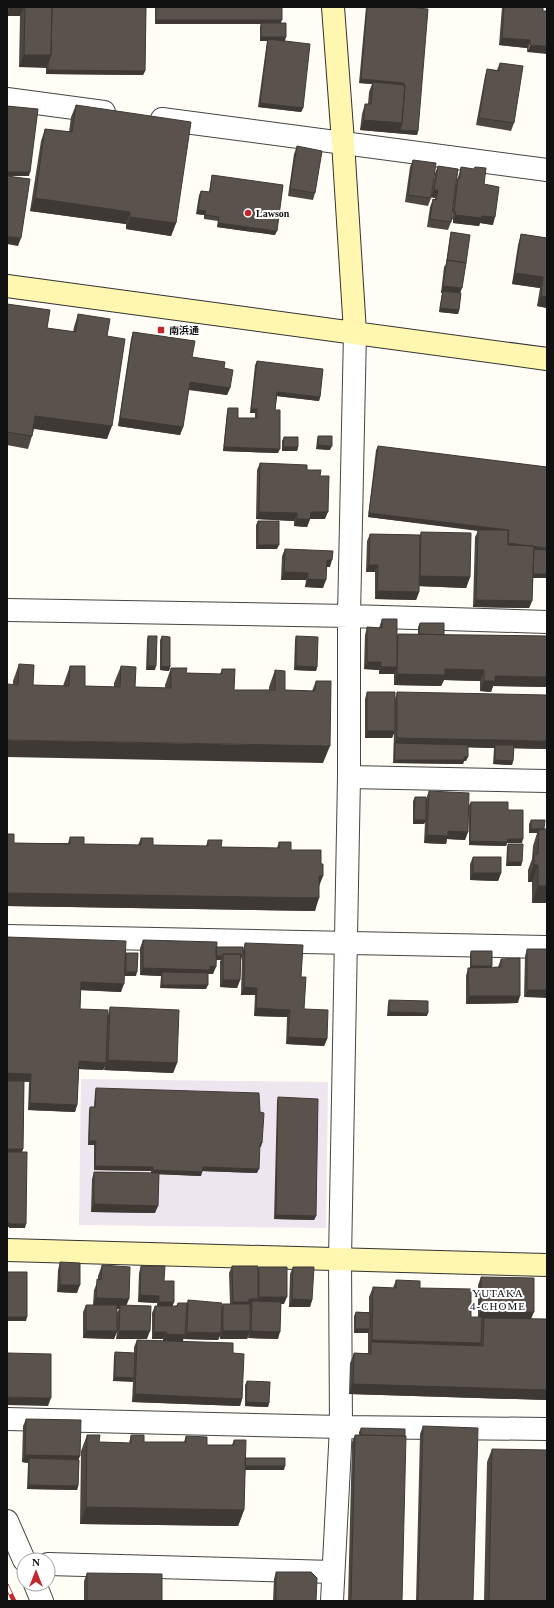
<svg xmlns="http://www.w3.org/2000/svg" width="554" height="1608" viewBox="0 0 554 1608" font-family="'Times New Roman','Noto Sans JP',serif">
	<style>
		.industrial { fill: #eee6ef }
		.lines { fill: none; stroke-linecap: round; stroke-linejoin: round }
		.street-casing { stroke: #444; stroke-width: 24 }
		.secondary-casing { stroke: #333; stroke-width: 24 }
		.street { stroke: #fff; stroke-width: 22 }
		.secondary { stroke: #fff6b0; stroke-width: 22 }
		.rail-casing { stroke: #c4262e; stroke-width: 4.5 }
		.rail { stroke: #fff; stroke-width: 3; stroke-dasharray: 9; stroke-linecap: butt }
		.wall { fill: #4d4742; fill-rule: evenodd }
		.shaded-wall { fill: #3f3936 }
		.building { fill: #5a524d; stroke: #3f3936 }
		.poi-dot { fill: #c4262e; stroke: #fff; stroke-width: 1.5 }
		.labels { text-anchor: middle; stroke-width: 4; stroke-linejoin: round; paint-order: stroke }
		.poi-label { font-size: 10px; font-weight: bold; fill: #111; stroke: #fff; text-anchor: start }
		.neighbourhood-label { font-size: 11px; letter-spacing: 1px; fill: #111; stroke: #fff }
	</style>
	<rect width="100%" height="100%" fill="#fffdf5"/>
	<path class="industrial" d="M81 1079 328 1082 326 1228 79 1225Z"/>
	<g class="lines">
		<g class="street-casing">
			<path id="street" d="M7 99 104 112
				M162 119 547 170
				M7 610 349 616 547 622
				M349 777 547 781
				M7 936 547 947
				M7 1419 341 1427 547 1429
				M7 1521 24 1560
				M48 1564 333 1572
				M35 1584 42 1601
				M332 1601 341 1427 340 1259 349 777V616L355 332"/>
		</g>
		<g class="secondary-casing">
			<path id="secondary" d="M333 7 343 142 355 332
				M7 286 547 359
				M7 1250 547 1265"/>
		</g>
		<use href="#street" class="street"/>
		<use href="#secondary" class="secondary"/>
		<g class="rail-casing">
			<path id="rail" d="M7 1586 14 1601"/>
		</g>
		<use href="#rail" class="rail"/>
	</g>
	<path class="wall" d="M7 7H146L145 71 143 75 46 74V67H19L20 16H7Z
		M155 7H282L281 23 285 41H280L303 108 301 112 258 107 267 41H260V27L261 24H155Z
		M366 7H417L418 131 417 135 360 130 362 114 365 104H368L369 92 372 84 359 83Z
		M502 7H543V11L527 52V48L499 45Z
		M500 63 514 123 511 131 476 125 485 76 487 69 497 70Z
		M76 105 176 223 171 236 126 229V224L30 211 41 141 45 129 69 132 71 117Z
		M297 146 315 193 313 200 288 196 294 154Z
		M413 160 431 198 428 206 405 202 410 167Z
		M438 166 456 184 461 167 484 184 493 225 480 223 479 226 453 223V220L452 219 454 198 451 222 448 230 427 227 430 207 433 199 435 200V198L431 197 435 173Z
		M212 175 275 235 217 227 218 221 204 219V215L196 214 199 195 201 191 209 192 211 179Z
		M451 232 460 293 459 310 458 314 439 312 442 293H441L444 267 446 264 450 236Z
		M521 234 547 238V308L537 306 540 288 512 284 518 245Z
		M7 304 47 328 73 332 74 327 78 314 107 336V439L34 429 32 436 28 449 7 445Z
		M133 332 192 357 224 368 230 388 227 395 188 390 183 427 180 435 118 426 131 339Z
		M257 361 320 397 319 401 277 396 275 410 278 453 223 451 227 412 228 408 238 418H255V413H250L255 365Z
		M318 436 330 450 316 449 317 440Z
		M284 437 298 447 297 451H282V441Z
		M378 446 547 467 533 578 532 601 529 608 473 607 475 537 478 531 368 517 376 450Z
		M260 463 307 470 320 476 325 519H310L307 527 294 526V521L256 519 257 470Z
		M258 521 277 549H256V525Z
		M421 532 470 577 466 588 419 586V592L416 600 375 599V572H366L367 541 370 534 420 535Z
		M285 549 330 567H326L323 588 305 587 306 580H281L282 556Z
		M382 619 397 636 398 634H418V627L420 623 444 635 547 636V687L493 686 491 692 480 691V681L444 680 441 686 394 685V674H379V670L364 669 365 635 367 627 379 628Z
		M148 636 155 670H146L147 640Z
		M162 636 170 667 169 671 160 670V640Z
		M296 636 317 667 316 671 294 670 295 640Z
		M19 664 33 685 63 686 64 683 70 666 85 686 114 687V683L121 666 135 687 165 688V685L171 668 186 673 220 674 222 669 234 690H269V687L275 670 285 690 312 691 316 681 323 763 13 684V681Z
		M367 692 395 699 397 692 547 749 514 748 513 761 512 765 493 764 494 748 468 747 466 761H464L463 764 393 763 394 732 392 738H365V699Z
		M429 791 468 832 465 840 447 839 446 844 424 843 425 822 424 824H413V801L415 797 426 799Z
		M471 802 508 810 522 843H507L506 846 469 845V805Z
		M531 820 544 829 547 903H532V882H528V870L532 859 533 846 537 833H529V824Z
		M7 834 14 843H68L70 837 84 844 138 845 141 838 153 845 206 846 208 840 221 847 277 848 279 842 291 850 319 886 315 911 7 906Z
		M508 844 522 862 521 866H506L507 847Z
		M473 857 501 873 498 881 470 880V864Z
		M7 937 125 956 126 953 136 976H124L121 992 81 990 80 1009 108 1015 110 1007 177 1063 173 1073 104 1070 105 1067 103 1070 79 1069 77 1105 75 1112 28 1110 29 1082 24 1081 23 1149 22 1152 25 1228H9V1227H7Z
		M143 940 243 950 245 943 301 977 304 1009 327 1039 324 1046 286 1044 287 1017 254 1016 255 995H241L242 957 241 960 240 980 237 988 220 987V961L221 960H216L213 974H208L206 989 160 988 161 976 140 975V948Z
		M527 949H547L524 997 525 956Z
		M471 951 492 966 491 968 498 967 501 959 518 1003 466 1004V976L468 968H470V955Z
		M389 1000 427 1016H387L388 1004Z
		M96 1088 261 1147H259L257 1173 202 1171 201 1176 159 1174 155 1213 91 1212 92 1179 94 1172 151 1173V1171L94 1170V1145H88L89 1111 90 1107H94L95 1092Z
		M278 1097 316 1216 314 1220 274 1219 277 1101Z
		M60 1262 77 1293 57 1292 58 1270Z
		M102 1265 126 1305 147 1339H116L117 1332 114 1339 83 1338V1312L86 1305H93L94 1290 98 1280V1276ZM117 1309H119L117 1313V1325Z
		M141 1266 164 1281 174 1302 172 1306H176L178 1303 187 1304 188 1300 222 1306 223 1304H230L229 1273 232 1266 258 1270 259 1267 284 1304H281L278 1339 248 1338 249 1334 247 1339H220V1336L218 1340 184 1339V1337L183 1341 233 1353 242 1399 240 1406 132 1402 133 1381H113L114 1356 115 1352 134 1353V1347L137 1340 163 1341V1339H152V1313L155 1306H157V1303L138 1302 139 1273Z
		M293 1267 312 1300 310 1307H289L290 1274Z
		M481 1277 531 1319 547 1400 349 1394 350 1363 354 1353H368V1332L354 1333V1316L356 1312H369V1297L373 1287 393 1288 396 1280 420 1288 471 1317H478V1285Z
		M247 1381 269 1403 268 1407 245 1406V1385Z
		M26 1419 79 1460 78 1486 77 1490 27 1489 28 1463 22 1462 23 1426Z
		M423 1426 473 1601H416L420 1434Z
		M361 1428 402 1601H348L352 1442 355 1435H359V1432Z
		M87 1435 99 1442 129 1443 131 1435 144 1442H184L186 1436 207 1445H232L234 1440 245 1458 284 1470H245L244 1510 238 1526 80 1524 81 1451Z
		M492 1449 547 1601H484L487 1462Z
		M276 1572 316 1601H273L274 1579Z
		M87 1573 162 1601H84V1581Z"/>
	<path class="shaded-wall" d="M10 7H24L20 16H7Z
		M156 20H282L280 24H155Z
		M261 37H286L285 41H267L268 39 267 41H260Z
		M502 38 530 40 527 48 499 45Z
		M530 45 547 46V54L527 52Z
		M24 55H51L46 68 19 67Z
		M48 70 145 71 143 75 46 74Z
		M361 79 404 83 402 87 373 82 372 84 359 83Z
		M260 103 303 108 301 112 258 107Z
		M364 120 402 123 418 131 417 135 360 130Z
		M7 172H30L29 176H7Z
		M434 190H438L435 198 431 197Z
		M35 198 130 212 126 224 30 211Z
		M198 210 206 211 204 215 196 214Z
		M455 215 482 216 495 217 493 225 480 223 479 226 453 223Z
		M130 217 176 223 171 236 126 229Z
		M218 223 277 231 275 235 217 227Z
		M7 236 21 238 18 246 7 244Z
		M515 273 543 277 540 288 512 284Z
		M443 286 462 288 459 296 443 291 442 293H441Z
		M541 296 547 297V308L537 306Z
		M440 308 459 310 458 314 439 312Z
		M190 382 230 388 227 395 187 389Z
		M277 392 320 397 319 401 276 396Z
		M251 409H257L255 413H250Z
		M35 416 112 426 107 439 31 428Z
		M120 418 183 427 180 435 118 426Z
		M318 445 332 446 330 450 316 449Z
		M224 447 280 449 278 453 223 451Z
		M283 447H298L297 451H282Z
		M259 512 297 513 294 521 256 519Z
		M311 512H328L325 519H308Z
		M369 513 509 530 508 534 368 517Z
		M297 519H310L307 527 294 526Z
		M508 543 547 548V552L506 547Z
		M258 545H279L277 549H256Z
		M327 560H332L330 567H324Z
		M369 565H378L375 572H366Z
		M284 572 308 573 306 580H281Z
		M532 574H547V578H530Z
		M420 576 470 577 466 588 416 586Z
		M308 579 326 580 323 588 305 587Z
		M377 591 419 592 416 600 375 599Z
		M476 600 532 601 529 608 473 607Z
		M367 662H381L379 670 364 669Z
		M148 666H156L155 670H146Z
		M161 666 170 667 169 671 160 670Z
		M296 666 317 667 316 671 294 670Z
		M381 667H397L394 674H379Z
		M445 669 484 670 480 681 444 680 441 686 394 685 397 674Z
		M495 676 547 677V687L493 686 491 692 480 691 484 681Z
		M367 731H395L392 738H365Z
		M397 738 547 741V749L495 748V745L494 748 395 746V743L394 746Z
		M7 740 330 746 323 763 7 757Z
		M468 757 466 761H464L463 764 393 763 395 760Z
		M495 760 513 761 512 765 493 764Z
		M414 820H426L424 824H413Z
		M531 829H539L537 833H529Z
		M448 831 468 832 465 840 447 839 446 844 424 843 427 835Z
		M508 839H523L522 843H507L506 846 469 845 470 841Z
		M508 862H522L521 866H506Z
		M534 865H538L532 882H528Z
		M473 873H501L498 881 470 880Z
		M319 876H323L318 889Z
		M538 886H547V903H532Z
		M7 893 319 898 315 911 7 906Z
		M216 956H222L221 960H214Z
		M210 966 216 967 213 974 162 972 161 976 140 975 143 968Z
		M471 966H492L490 969H470Z
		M126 972H137L136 976H124Z
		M223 980H240L237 988 220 987Z
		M81 982 124 984 121 992 78 990Z
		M162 985H208L206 989 160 988Z
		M244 987 257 988 255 995H241Z
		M527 990H547V998L524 997Z
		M469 996H520L518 1003 466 1004Z
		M256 1008 290 1010 287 1017 254 1016Z
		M389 1012 428 1013 427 1016H387Z
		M288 1037 327 1039 324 1046 286 1044Z
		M108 1060 177 1063 173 1073 104 1070Z
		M79 1061 106 1063 103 1070 77 1069Z
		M7 1073 31 1074 29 1082 7 1081Z
		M30 1103 77 1105 75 1112 28 1110Z
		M89 1141H96L94 1145H88Z
		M260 1143H262L261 1147H258Z
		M7 1149H23L21 1153H7Z
		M95 1166 153 1167 151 1171 94 1170Z
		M203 1167 259 1169 257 1173 201 1171Z
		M153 1170 202 1172 201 1176 151 1174Z
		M94 1204 158 1206 155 1213 91 1212Z
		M276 1215 316 1216 314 1220 274 1219Z
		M7 1223H10L9 1227H7Z
		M10 1224H26L25 1228H9Z
		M60 1285H80L77 1293 57 1292Z
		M140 1295 159 1296 157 1303 138 1302Z
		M259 1297H287L284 1304H257Z
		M96 1298 129 1299 125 1309 120 1305 119 1309 92 1308Z
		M249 1299H258L255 1307 252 1301 250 1306H247L230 1310 233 1302Z
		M292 1299 312 1300 310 1307H289Z
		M159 1302H174L171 1310 156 1309Z
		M481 1311 534 1312 531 1319 478 1318Z
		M7 1317H27L26 1321H7Z
		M355 1329H370L368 1333H354Z
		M86 1331H117L114 1339 83 1338Z
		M119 1331H150L147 1339H116Z
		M223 1331H250L247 1339H220Z
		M251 1331 280 1332 278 1339 248 1338Z
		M154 1332H166L163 1339H152Z
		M187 1332 221 1333 218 1340 184 1339Z
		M166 1334 185 1335 182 1342H163Z
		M372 1340 481 1343 478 1354 371 1342 368 1351Z
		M115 1377 134 1378 133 1382 113 1381Z
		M353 1384 547 1390V1400L349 1394Z
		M135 1394 242 1399 240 1406 132 1402Z
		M7 1397 51 1398 48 1406 7 1405Z
		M246 1402 269 1403 268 1407 245 1406Z
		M25 1455 80 1456 77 1464 29 1458 28 1463 22 1462Z
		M244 1466H285L284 1470H243Z
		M29 1485 78 1486 77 1490 27 1489Z
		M86 1507 244 1510 238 1526 80 1524Z"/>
	<path class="building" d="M25 7H52L51 55H24Z
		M52 7H146L145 71 48 70V63L51 55Z
		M156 7H282V20H156Z
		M367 7H417V8L428 9 418 131 400 130 402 123 405 85H403L404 83 361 79Z
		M504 7H543V11H547V46L530 45V40L502 38Z
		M261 23H286V37H261Z
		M268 39 310 44 303 108 260 103Z
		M500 63 523 66 514 123 479 118 487 69 499 71Z
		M373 82 405 85 402 123 364 120 365 104H371Z
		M76 105 191 122 176 223 130 217V212L35 198 45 129 72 132Z
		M7 106 38 109 30 172H7Z
		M297 146 322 151 315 193 290 189Z
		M413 160 436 163 431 198 408 195Z
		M438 166 458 169 451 222 430 219 433 199 436 200 438 190H434Z
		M461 167 474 169 475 167 486 168 484 184 499 187 495 217 482 216 481 218 455 215 456 212H454L458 178H460Z
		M212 175 283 185 277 231 218 223 219 217 205 215 206 211 198 210 201 191 210 192Z
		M7 176 30 179 21 238 7 236Z
		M451 232 470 235 466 263 447 260V261Z
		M521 234 547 238V297L541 296 543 277 515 273Z
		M447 260 466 263 462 288 443 286Z
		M443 291 461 293 459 310 440 308Z
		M7 304 50 310 47 328 76 332 78 314 110 319 107 336 125 339 112 426 35 416 32 436 7 432Z
		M133 332 195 341 192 357 225 362 224 368 233 370 230 388 190 382 183 427 120 418Z
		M257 361 323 369 320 397 277 392 275 410H280V449L224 447 228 408H238V418H257V409H251Z
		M318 436H332V446L318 445Z
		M284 437H298V447H283Z
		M378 446 547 467V548L508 543 509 530 369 513Z
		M260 463 307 465V470H321L320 476H329L328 512H311L310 519H297V513L259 512Z
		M258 521H279V545H258Z
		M478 530H508V545L534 546 532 601 476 600Z
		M421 532 471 533 470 577 420 576Z
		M370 534 420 535 419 592 377 591 378 565H369Z
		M285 549 333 551 332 560H327L326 580 308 579V573L284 572Z
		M534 549 547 550V574H533Z
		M382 619H397V667H381V662H367V627L382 628Z
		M420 623H444V635L419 634Z
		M398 634 547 636V677L495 676V681H484V670L445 669V675L397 674Z
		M148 636H157L156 666H148Z
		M162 636 170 637V667L161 666Z
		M296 636 318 637 317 667 296 666Z
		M19 664 34 665 33 685 69 686 70 666H85V686L120 687 121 666 136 667 135 687 171 688V668H187L186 673 222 674V669H235L234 690H275V670L285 671V690L315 691 316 681H331L330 746 7 740V684L18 685Z
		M367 692H395V731H367Z
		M397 692 547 695V741L397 738Z
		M395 743 468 745V757H464V760H395Z
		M495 745H514L513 761 495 760Z
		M429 791 469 793 468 832 448 831V836L427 835Z
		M415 797H426V820H414Z
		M471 802H508V810H523V839H508L507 842 470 841Z
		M531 820H545L544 829H531Z
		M539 829H547V886H538V865H534V854H538Z
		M7 834H14V843L70 844V837H84V844L141 845V838H153V845L208 846V840H222L221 847 279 848V842H291V850H321V864H323V876H319V898L7 893Z
		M508 844H523L522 862H508Z
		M473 857H501V873H473Z
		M7 937 126 941 124 984 81 982 80 1009 108 1010 106 1063 79 1061 77 1105 30 1103 31 1074 7 1073Z
		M143 940 217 942 216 967 210 966V970L143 968Z
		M245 943 303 945 301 977H306L304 1009 328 1010 327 1039 288 1037 290 1010 256 1008 257 988 244 987Z
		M216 947H243V956H241V954H223L222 956H216Z
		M527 949H547V990H527Z
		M471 951H492V966H471Z
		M126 953H138L137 972H126Z
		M223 954H241L240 980H223Z
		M520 958V996H469L468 968 501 967V959Z
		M162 972 208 973V985H162Z
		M389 1000 428 1001V1013L389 1012Z
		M110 1007 179 1010 177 1063 108 1060Z
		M7 1081H24L23 1149H7Z
		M96 1088 259 1093 260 1112 264 1113 262 1143H260L259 1169 203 1167 202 1172 153 1170V1167L95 1166 96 1141H89L90 1107H95Z
		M278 1097 318 1099 316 1216 276 1215Z
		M7 1152H27L26 1224H10V1223H7Z
		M94 1172 159 1173 158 1206 94 1204Z
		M60 1262 80 1263V1285H60Z
		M102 1265 130 1267 129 1299 96 1298 97 1279 101 1280Z
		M141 1266H165L164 1281H174V1302H159V1296L140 1295Z
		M232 1266H258V1299H249V1302H233Z
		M259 1267H287V1297H259Z
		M293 1267H314L312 1300 292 1299Z
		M7 1272H27V1317H7Z
		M481 1277 534 1278V1312L481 1311Z
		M396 1280 420 1281V1288L471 1289V1317H482L481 1343 372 1340 373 1287 396 1288Z
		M188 1300 222 1303 221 1333 187 1332Z
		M252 1301 281 1302 280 1332 251 1331Z
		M178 1303H187L185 1335 166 1334V1332H154L155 1306H177Z
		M223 1304H250V1331H223Z
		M86 1305H117V1331H86Z
		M120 1305 151 1306 150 1331H119Z
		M356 1312 370 1313V1329H355Z
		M484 1318 547 1319V1390L353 1384 354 1353 371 1354V1342L483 1346Z
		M137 1340 233 1343V1353L244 1354 242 1399 135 1394Z
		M115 1352 135 1353 134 1378 115 1377Z
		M7 1353 51 1354V1398L7 1397Z
		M247 1381 270 1382 269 1403 246 1402Z
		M26 1419 81 1420 80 1456 25 1455Z
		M423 1426 478 1428 473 1601H418Z
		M361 1428 405 1429V1436L361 1435Z
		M87 1435H100L99 1442 131 1443V1435H144V1442H186V1436L207 1437V1445H234V1440H246L244 1510 86 1507Z
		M355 1435 406 1436 402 1601H351Z
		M492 1449 547 1450V1601H489Z
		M29 1458 79 1460 78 1486 29 1485Z
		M245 1458H285V1466H245Z
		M276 1572H311L317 1578 316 1601H276Z
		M87 1573 162 1574V1601H87Z"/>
	<g class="poi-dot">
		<circle cx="248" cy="213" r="4"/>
		<rect x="157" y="326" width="8" height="8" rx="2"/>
	</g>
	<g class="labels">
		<g class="poi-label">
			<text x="256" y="217">Lawson</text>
			<text x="169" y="334">南浜通</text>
		</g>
		<g class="neighbourhood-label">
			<text x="498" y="1297">YUTAKA<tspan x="498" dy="13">4-CHOME</tspan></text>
		</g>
	</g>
	<rect width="554" height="1608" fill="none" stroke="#111111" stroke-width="16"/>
	<g transform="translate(36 1572)"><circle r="19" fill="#ffffff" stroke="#a0a0a0"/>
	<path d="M0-3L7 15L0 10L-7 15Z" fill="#c4262e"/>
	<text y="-6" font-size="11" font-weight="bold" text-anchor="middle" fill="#111111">N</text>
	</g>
</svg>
